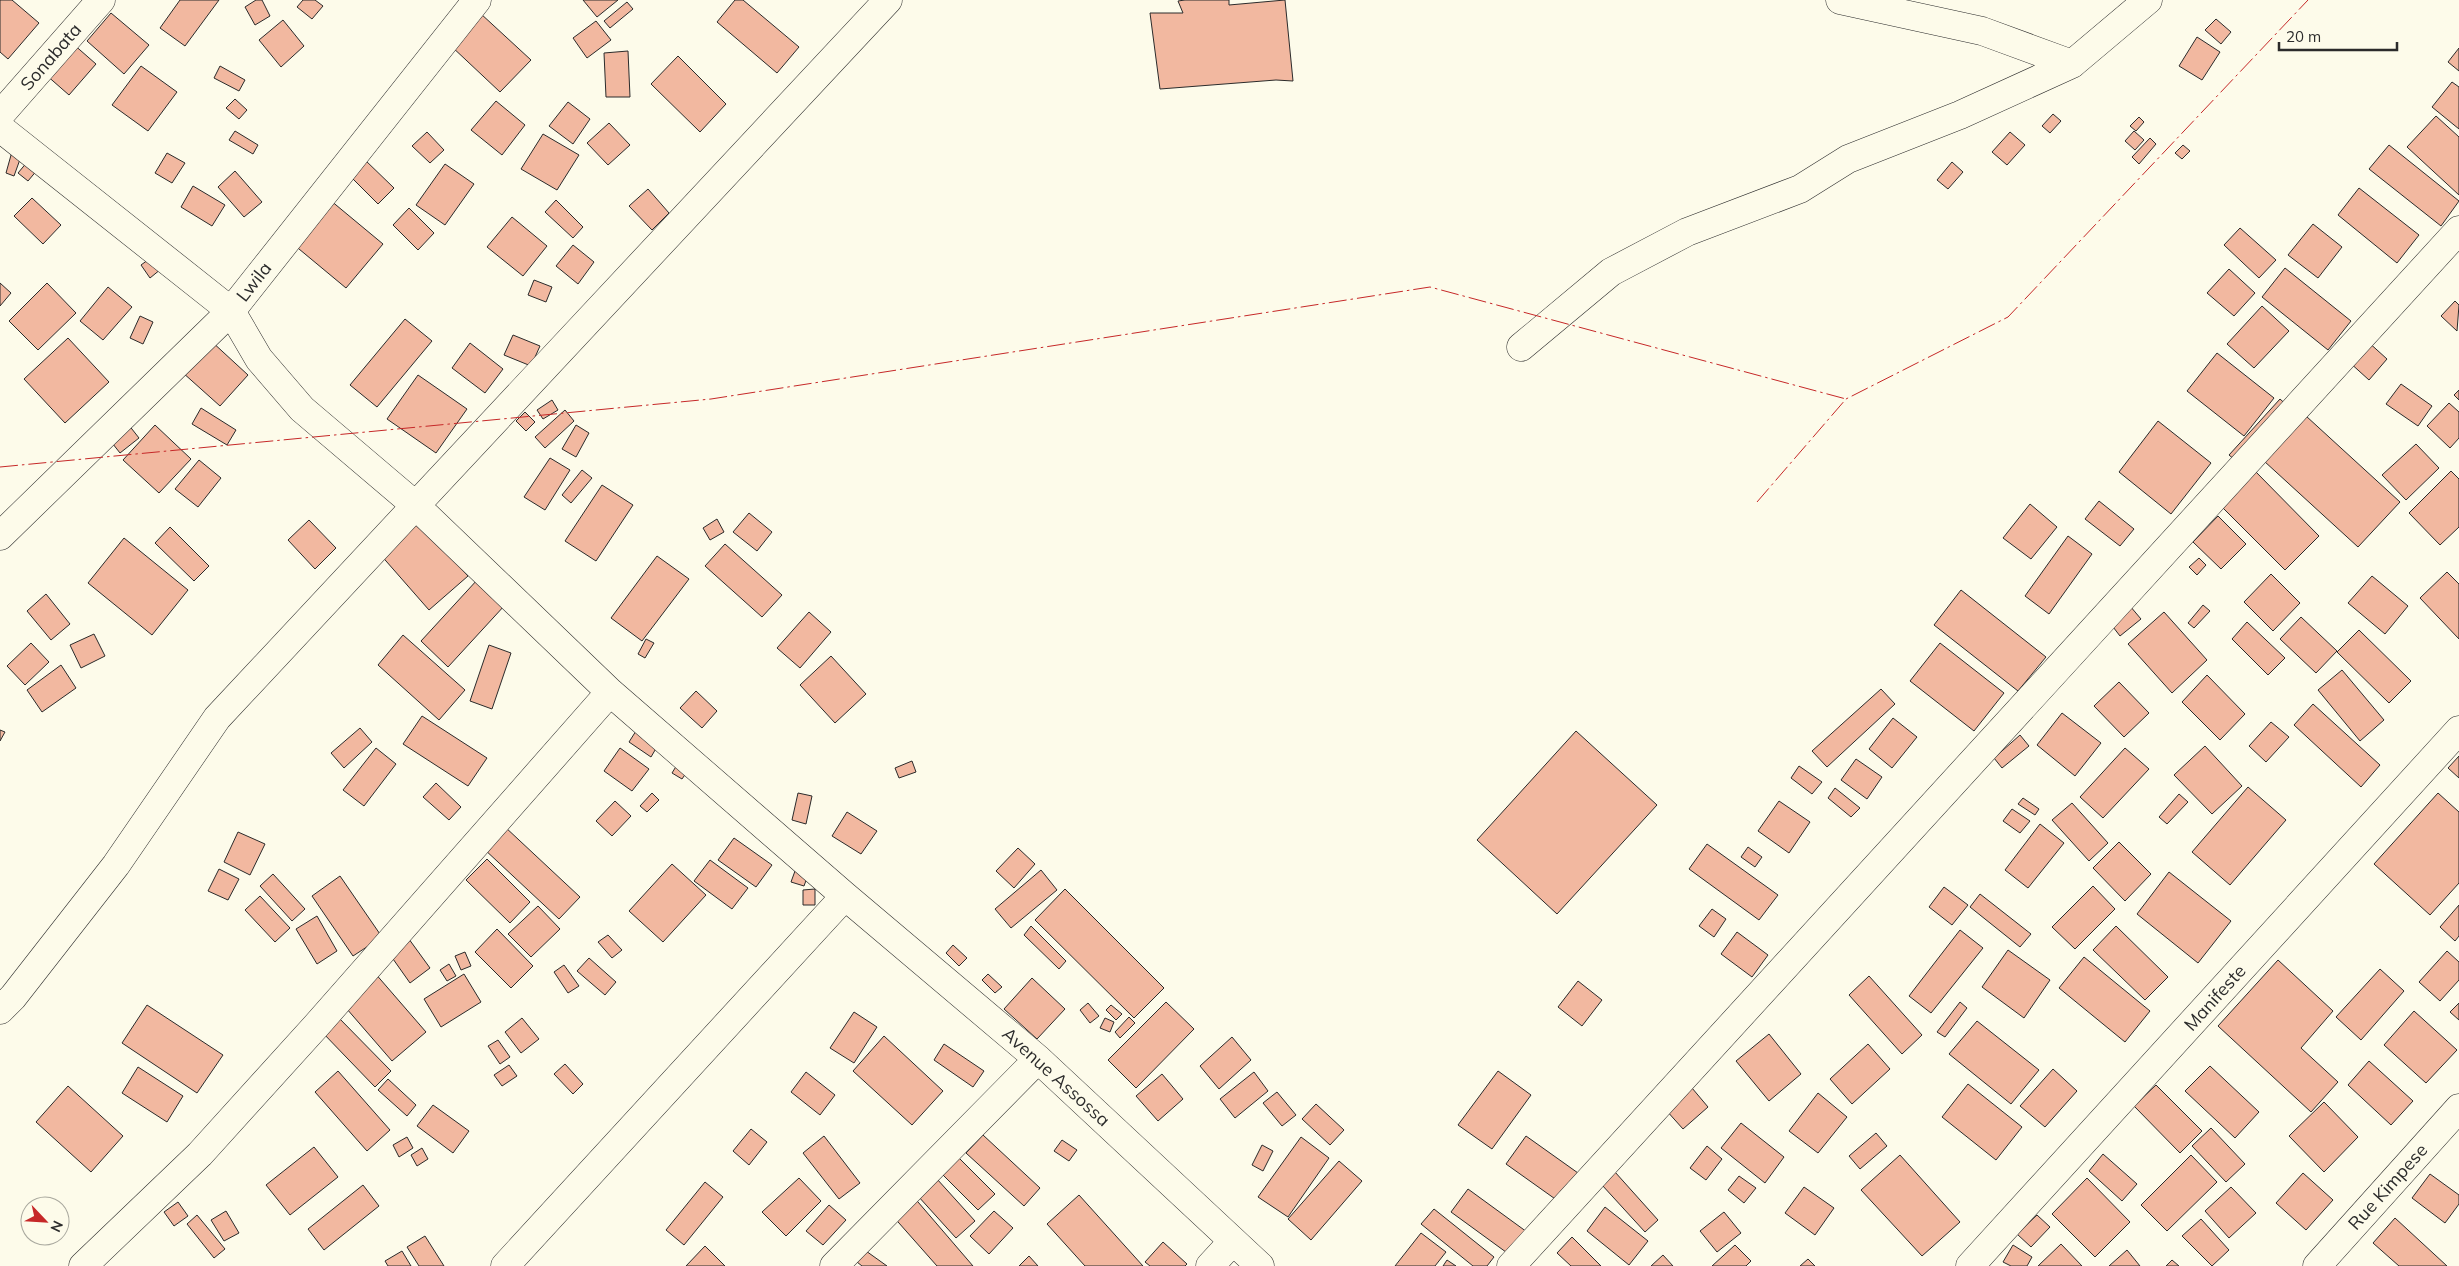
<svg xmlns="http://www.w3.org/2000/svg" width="2459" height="1266" viewBox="0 0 2459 1266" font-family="Mulish,sans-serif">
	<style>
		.building { fill: #f2b8a0; stroke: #2b2b2b }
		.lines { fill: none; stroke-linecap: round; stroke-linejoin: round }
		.minor-casing { stroke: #2b2b2b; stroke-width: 29 }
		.minor { stroke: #fdfbea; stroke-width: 28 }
		.power { stroke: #c62828; stroke-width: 1; stroke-dasharray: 18 4 2.5 4; stroke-linecap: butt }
		.labels { text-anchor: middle; stroke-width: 4; stroke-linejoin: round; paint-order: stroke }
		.street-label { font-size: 18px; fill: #2b2b2b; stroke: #fdfbea }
	</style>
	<rect width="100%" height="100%" fill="#fdfbea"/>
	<path class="building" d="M0 0H12L39 23 8 59 0 52Z
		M180 0H219L185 46 160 28Z
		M256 0H262L270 16 255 25 245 7Z
		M303 0H315L323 6 312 19 297 7Z
		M583 0H618L597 17Z
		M735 0H743L799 47 777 73 717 22Z
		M1185 0H1229V5L1285 0 1293 81 1276 80 1160 89 1150 13H1183L1178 1Z
		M627 2 633 9 610 28 604 21Z
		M111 13 149 45 124 74 87 41Z
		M480 13 531 60 500 92 450 45Z
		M2216 19 2231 32 2221 44 2205 30Z
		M283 20 304 46 281 67 259 40Z
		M596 21 611 40 587 58 573 38Z
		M2197 37 2220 52 2202 80 2179 66Z
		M72 43 96 64 69 95 45 74Z
		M2459 48V71L2448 62Z
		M628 51 630 97H606L604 53Z
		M678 56 726 104 700 132 651 84Z
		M141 66 177 92 148 131 112 105Z
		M220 66 245 80 239 91 214 78Z
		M2452 82 2459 87V129L2432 107Z
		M235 99 247 110 239 119 226 108Z
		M496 101 525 125 502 155 471 130Z
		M568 102 590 119 573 144 549 126Z
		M2053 114 2061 121 2050 133 2042 126Z
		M2436 116 2459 137V195L2407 147Z
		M2139 117 2144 122 2136 131 2130 126Z
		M609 123 630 145 608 165 587 143Z
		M235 131 258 145 253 154 229 140Z
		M2134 131 2144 140 2135 150 2125 141Z
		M427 132 444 150 430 163 412 146Z
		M2010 132 2025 145 2007 165 1992 152Z
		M543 134 579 155 557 190 521 169Z
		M2150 138 2156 144 2139 164 2132 157Z
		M2183 145 2190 151 2182 159 2175 153Z
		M2389 145 2459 201 2441 226 2369 169Z
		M13 148 23 151 14 176 6 173Z
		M167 153 185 163 172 183 155 173Z
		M364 159 394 188 378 204 349 175Z
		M28 161 38 169 28 181 18 173Z
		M1952 162 1963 172 1948 189 1937 180Z
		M445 164 474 184 445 225 416 205Z
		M235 171 262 202 244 217 218 187Z
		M193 186 225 205 212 226 181 207Z
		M2359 188 2419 235 2397 263 2338 215Z
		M648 189 669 213 652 230 629 206Z
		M32 198 61 225 43 244 14 216Z
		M330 200 383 244 346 288 293 244Z
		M556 200 583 227 573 238 545 212Z
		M409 208 434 233 418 250 393 225Z
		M512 217 547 246 523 276 487 247Z
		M2313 224 2342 247 2318 278 2288 255Z
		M2240 228 2276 260 2259 278 2224 245Z
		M573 245 594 262 578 284 556 266Z
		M152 257 161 269 150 278 141 265Z
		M2285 268 2351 321 2328 350 2262 297Z
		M2229 269 2255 293 2234 316 2207 293Z
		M534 280 552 287 546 302 528 295Z
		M0 283 11 293 0 306Z
		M47 283 76 313 38 350 9 321Z
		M108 287 132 307 103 340 80 321Z
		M2455 301 2459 305 2457 331 2441 316Z
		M2262 306 2289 331 2254 368 2227 344Z
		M140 316 153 322 143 344 130 338Z
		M405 319 432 341 377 407 350 385Z
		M513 335 540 346 531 366 504 355Z
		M68 338 109 382 65 423 24 379Z
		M210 340 248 375 220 406 182 372Z
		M2366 340 2387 359 2369 380 2348 361Z
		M470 343 503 369 485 393 452 368Z
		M2217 353 2274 398 2244 436 2187 391Z
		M418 375 467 409 436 453 387 419Z
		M2401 384 2432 406 2418 426 2386 404Z
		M2459 390V400L2454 395Z
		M2280 399 2291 409 2241 465 2229 455Z
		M552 400 558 410 543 419 537 410Z
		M2449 403 2459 412V438L2450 448 2427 426Z
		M201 408 236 430 227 445 192 424Z
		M565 410 574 421 545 448 535 437Z
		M525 412 535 422 526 431 516 421Z
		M2306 416 2400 502 2358 547 2264 461Z
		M2158 421 2211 463 2171 514 2119 472Z
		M128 424 139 438 120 453 109 439Z
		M155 425 191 459 159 493 123 460Z
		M576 425 589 433 576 457 562 449Z
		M2416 444 2439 468 2406 500 2382 475Z
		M550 458 570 470 545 510 524 497Z
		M199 460 221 478 198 507 175 489Z
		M582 470 592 478 571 503 562 495Z
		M2255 471 2319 536 2285 570 2221 506Z
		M2451 471 2459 479V527L2440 545 2409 513Z
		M602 485 633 505 596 561 565 541Z
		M2099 501 2134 529 2120 546 2085 519Z
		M2030 504 2057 527 2031 559 2003 538Z
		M749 513 772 532 757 551 733 532Z
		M2218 516 2246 544 2221 569 2193 542Z
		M417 518 468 576 429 610 379 553Z
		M717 519 724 532 710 540 703 528Z
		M309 520 336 548 315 569 288 540Z
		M170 527 209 566 194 581 155 543Z
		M2068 536 2092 554 2049 614 2025 596Z
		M124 538 188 590 152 635 88 583Z
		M725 544 782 595 762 617 705 566Z
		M657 556 689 579 642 641 611 618Z
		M2199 558 2206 565 2197 575 2189 567Z
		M2447 572 2459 584V639L2420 598Z
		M2271 574 2300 603 2273 631 2244 602Z
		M2372 576 2408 606 2385 634 2348 603Z
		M478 579 505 605 448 667 421 641Z
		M1961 590 2046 657 2018 691 1934 625Z
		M46 594 70 624 51 640 27 611Z
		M2203 605 2210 611 2194 628 2188 623Z
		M2130 606 2141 619 2120 636 2110 623Z
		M809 612 831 632 800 668 777 648Z
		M2164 612 2207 660 2172 693 2128 644Z
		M2301 617 2337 651 2316 673 2280 639Z
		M2247 622 2285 658 2268 675 2232 639Z
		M2359 630 2411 681 2389 703 2337 652Z
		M94 634 105 656 81 668 70 645Z
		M403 635 465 690 439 720 378 665Z
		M646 639 654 643 645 658 638 654Z
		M31 643 49 662 25 685 7 666Z
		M1940 643 2004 693 1974 731 1910 681Z
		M489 645 511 653 492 709 470 701Z
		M831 656 866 694 835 723 800 685Z
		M61 665 76 688 42 712 27 690Z
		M2342 670 2384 720 2360 741 2318 690Z
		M2207 675 2245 714 2220 740 2182 702Z
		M2119 682 2149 713 2124 737 2094 706Z
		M1881 689 1895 704 1827 767 1812 751Z
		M696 691 717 711 702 728 680 708Z
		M2313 704 2380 765 2361 787 2294 725Z
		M2062 713 2101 743 2075 776 2037 745Z
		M422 716 487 758 468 786 403 744Z
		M1893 718 1917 737 1892 768 1869 749Z
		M2271 722 2289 737 2266 762 2249 746Z
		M360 728 372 742 344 768 331 753Z
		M0 730 5 732 0 741Z
		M636 731 658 745 651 757 629 742Z
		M1576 731 1657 805 1557 914 1477 840Z
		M2020 735 2029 746 2002 768 1994 758Z
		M2205 746 2242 786 2212 814 2174 775Z
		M376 748 396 764 364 806 343 790Z
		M620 748 649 769 632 791 604 771Z
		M2125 748 2149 769 2103 818 2080 797Z
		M2459 756V778L2448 768Z
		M1856 759 1882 777 1867 799 1841 780Z
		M680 760 691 766 682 779 672 773Z
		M912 761 916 772 899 778 895 768Z
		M1799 766 1822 782 1812 794 1791 778Z
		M436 783 461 807 449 820 423 797Z
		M2248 787 2286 820 2230 885 2192 852Z
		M1835 788 1860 808 1851 817 1828 798Z
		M652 793 659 800 647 812 640 806Z
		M798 793 812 796 806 824 792 820Z
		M2438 793 2459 812V883L2430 915 2374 864Z
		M2179 794 2188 802 2167 824 2159 817Z
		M2023 798 2039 809 2035 815 2018 804Z
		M615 801 631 816 612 836 596 821Z
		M1779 801 1810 822 1789 853 1758 831Z
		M2072 803 2108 843 2089 861 2052 820Z
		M2012 809 2030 821 2020 833 2003 821Z
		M847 812 877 831 861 854 832 836Z
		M2040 824 2064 843 2028 888 2005 870Z
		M504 826 580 897 559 919 483 848Z
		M238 832 265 844 250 875 224 862Z
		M734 838 772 865 756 887 718 860Z
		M2119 842 2151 874 2125 901 2093 868Z
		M1707 844 1778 895 1759 920 1689 869Z
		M1748 847 1762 857 1755 867 1741 857Z
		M1018 848 1035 864 1014 888 996 871Z
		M487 859 530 902 510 923 466 880Z
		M710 860 748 888 732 909 694 881Z
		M672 864 706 895 663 942 629 911Z
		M219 869 239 879 228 900 208 891Z
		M1041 870 1057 890 1011 928 995 909Z
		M795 871 808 875 804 886 791 882Z
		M2169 872 2231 921 2198 963 2137 914Z
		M273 874 305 909 292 921 260 886Z
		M340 876 382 937 353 956 312 896Z
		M2093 886 2115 909 2075 949 2052 927Z
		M1944 887 1968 905 1952 925 1929 907Z
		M815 889V905H803V890Z
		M1065 889 1164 988 1134 1018 1035 920Z
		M1980 894 2031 934 2020 947 1970 907Z
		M260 896 290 928 275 942 245 910Z
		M2459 905V936L2455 941 2440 927Z
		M538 906 560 929 531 957 508 934Z
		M1712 909 1726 919 1714 937 1699 926Z
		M317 916 337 951 317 964 296 929Z
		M1031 926 1066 961 1059 969 1024 935Z
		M2116 926 2168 977 2145 1000 2093 950Z
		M497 929 533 966 511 988 475 952Z
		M1960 930 1983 948 1931 1013 1909 996Z
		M1737 932 1768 955 1752 977 1721 954Z
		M406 935 430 968 410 983 386 949Z
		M608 935 622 950 612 958 598 942Z
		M953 945 967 958 959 966 946 953Z
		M2008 950 2050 980 2024 1018 1982 987Z
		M2447 951 2459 962V980L2440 1001 2419 982Z
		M465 952 471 966 461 970 455 956Z
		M2084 957 2150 1011 2125 1042 2059 988Z
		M589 958 616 982 605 995 577 971Z
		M2278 960 2333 1011 2301 1048 2338 1082 2311 1112 2218 1026Z
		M449 964 456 976 447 981 440 970Z
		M564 965 579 986 568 993 554 972Z
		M2380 969 2404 991 2361 1040 2336 1017Z
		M374 972 426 1032 392 1061 340 1001Z
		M464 974 481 1002 441 1027 424 999Z
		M988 974 1002 987 995 993 982 980Z
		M1869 976 1922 1035 1902 1054 1849 995Z
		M1032 978 1065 1009 1037 1039 1004 1009Z
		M1578 981 1602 1000 1582 1026 1558 1007Z
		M1166 1002 1194 1029 1136 1088 1108 1060Z
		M1960 1002 1967 1008 1945 1037 1937 1032Z
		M1088 1003 1099 1016 1090 1023 1080 1010Z
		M2459 1003V1020L2450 1012Z
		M147 1005 223 1055 197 1093 122 1043Z
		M1111 1005 1122 1014 1116 1020 1106 1010Z
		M2414 1011 2457 1050 2426 1083 2384 1045Z
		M854 1012 877 1027 854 1063 830 1048Z
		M337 1016 391 1071 375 1087 321 1031Z
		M1129 1017 1135 1023 1120 1038 1115 1032Z
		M522 1018 539 1039 521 1053 505 1032Z
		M1105 1018 1114 1022 1110 1032 1100 1028Z
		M1977 1021 2039 1070 2011 1104 1949 1054Z
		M1769 1034 1801 1074 1769 1101 1736 1061Z
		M884 1036 943 1091 912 1125 853 1071Z
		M1232 1037 1251 1060 1219 1089 1200 1066Z
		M498 1040 510 1057 500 1064 488 1046Z
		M944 1044 984 1071 973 1087 934 1060Z
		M1868 1044 1890 1069 1852 1104 1830 1079Z
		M2369 1061 2413 1101 2391 1125 2348 1085Z
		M565 1064 583 1084 573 1094 554 1074Z
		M509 1065 517 1076 502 1086 494 1075Z
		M2210 1066 2259 1112 2235 1138 2185 1091Z
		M138 1067 183 1096 167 1122 122 1093Z
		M2053 1069 2077 1091 2045 1127 2020 1106Z
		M338 1071 390 1130 367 1151 315 1092Z
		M1498 1071 1531 1095 1492 1149 1458 1125Z
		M806 1072 835 1095 820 1115 791 1092Z
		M1254 1072 1268 1091 1235 1118 1220 1099Z
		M1162 1074 1183 1099 1158 1121 1136 1096Z
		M388 1079 416 1105 407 1116 378 1090Z
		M1968 1084 2022 1127 1996 1160 1942 1117Z
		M2156 1085 2202 1131 2180 1153 2134 1106Z
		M68 1086 123 1136 91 1172 36 1122Z
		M1692 1088 1708 1107 1683 1129 1666 1110Z
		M1277 1092 1296 1115 1282 1126 1263 1103Z
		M1818 1093 1847 1117 1818 1153 1789 1131Z
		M2324 1102 2358 1137 2324 1172 2289 1136Z
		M1316 1104 1344 1130 1330 1145 1302 1119Z
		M433 1105 469 1131 453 1153 417 1126Z
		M1741 1123 1784 1157 1765 1183 1721 1148Z
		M2211 1128 2245 1164 2226 1182 2192 1146Z
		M751 1129 767 1142 749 1165 733 1151Z
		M1876 1133 1887 1146 1860 1169 1849 1156Z
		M983 1135 1040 1188 1024 1206 966 1153Z
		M824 1136 860 1183 839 1199 803 1153Z
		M1526 1136 1578 1173 1558 1201 1506 1164Z
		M407 1137 413 1148 399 1157 393 1145Z
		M1301 1137 1329 1158 1288 1217 1258 1197Z
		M1062 1140 1077 1150 1069 1161 1054 1151Z
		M1262 1145 1273 1151 1263 1171 1252 1165Z
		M1707 1146 1722 1159 1706 1180 1690 1168Z
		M314 1147 338 1177 290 1215 266 1185Z
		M422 1148 428 1159 417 1166 411 1155Z
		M949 1148 995 1194 978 1210 933 1165Z
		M2103 1154 2137 1184 2122 1201 2089 1171Z
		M1900 1155 1960 1222 1922 1256 1861 1190Z
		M2191 1155 2217 1182 2167 1231 2141 1205Z
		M1339 1161 1362 1181 1311 1240 1288 1219Z
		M927 1168 975 1221 956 1238 908 1185Z
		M1615 1172 1658 1220 1645 1232 1602 1185Z
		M2303 1173 2333 1200 2306 1230 2276 1203Z
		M2430 1174 2459 1195V1204L2445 1223 2412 1198Z
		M1739 1176 1756 1188 1744 1203 1728 1190Z
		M799 1178 821 1201 786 1236 762 1212Z
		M2087 1178 2130 1222 2095 1257 2052 1214Z
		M705 1182 723 1197 684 1245 666 1230Z
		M363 1185 379 1206 324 1250 308 1229Z
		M1804 1187 1834 1208 1815 1235 1785 1213Z
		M2231 1187 2256 1213 2229 1238 2205 1211Z
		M1468 1189 1527 1232 1510 1255 1451 1212Z
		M912 1195 973 1266H937L891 1214Z
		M1079 1195 1143 1266H1085L1047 1224Z
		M178 1202 188 1216 174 1226 164 1212Z
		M829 1205 846 1220 823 1245 806 1231Z
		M1605 1207 1648 1241 1629 1265 1587 1231Z
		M1434 1209 1494 1257 1487 1266H1473L1421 1224Z
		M226 1211 239 1233 224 1241 211 1220Z
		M994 1211 1013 1228 989 1254 970 1236Z
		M1724 1212 1741 1233 1717 1252 1700 1231Z
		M197 1215 225 1249 214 1258 187 1224Z
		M2037 1215 2050 1227 2031 1247 2017 1234Z
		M2395 1218 2447 1266H2399L2373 1243Z
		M2201 1219 2229 1250 2212 1266 2182 1236Z
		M1421 1233 1446 1252 1435 1266H1395Z
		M425 1236 444 1266H419L407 1247Z
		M1572 1237 1601 1266H1571L1557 1253Z
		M1163 1242 1187 1264 1185 1266H1150L1145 1262Z
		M2061 1244 2082 1266H2038Z
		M1735 1245 1751 1261 1746 1266H1712Z
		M2013 1245 2032 1257 2027 1266H2011L2003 1262Z
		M705 1246 725 1266H686Z
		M2127 1250 2140 1266H2109Z
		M402 1251 411 1266H388L385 1261Z
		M866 1251 887 1266H862L857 1262Z
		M1663 1255 1673 1266H1651Z
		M1029 1256 1038 1266H1019Z
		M1808 1259 1815 1266H1800Z
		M1447 1260 1456 1266H1443Z
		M2172 1260 2179 1266H2166Z"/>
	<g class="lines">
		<g class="minor-casing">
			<path id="minor" d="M1840 0 1982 31 2072 64
				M0 115 101 0
				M0 128 231 311 259 359 302 409 415 505 610 692 845 896 1038 1059 1260 1266
				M1521 347 1611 272 1687 232 1800 189 1848 159 1960 115 2072 64 2148 0
				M0 536 231 311 477 0
				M0 1010 13 997 116 865 217 718 888 0
				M83 1266 200 1154 316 1026 610 692
				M505 1266 845 896
				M834 1266 1038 1059
				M1210 1266 1233 1241
				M1511 1266 2459 230
				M1970 1266 2459 730
				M2317 1266 2459 1108"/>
		</g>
		<use href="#minor" class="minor"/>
		<path class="power" d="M0 467 711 399 1430 287 1846 399
			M1757 502 1846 399 2008 317 2308 0"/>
	</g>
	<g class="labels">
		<g class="street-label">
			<text transform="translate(51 57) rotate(-49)" y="6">Sonabata</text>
			<text transform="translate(254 282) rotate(-52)" y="6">Lwila</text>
			<text transform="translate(2215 998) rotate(-48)" y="6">Manifeste</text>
			<text transform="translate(1056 1077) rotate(42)" y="6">Avenue Assossa</text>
			<text transform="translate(2388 1187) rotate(-48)" y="6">Rue Kimpese</text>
		</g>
	</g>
	<g transform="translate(45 1221) rotate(115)"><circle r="24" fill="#fdfbea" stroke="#a9a89e"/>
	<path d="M0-4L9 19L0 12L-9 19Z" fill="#c62828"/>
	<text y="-8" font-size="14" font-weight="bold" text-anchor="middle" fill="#2b2b2b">N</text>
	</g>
	<path d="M2279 42v8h118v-8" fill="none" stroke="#2b2b2b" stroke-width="2.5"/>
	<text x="2286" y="42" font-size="15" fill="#2b2b2b" stroke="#fdfbea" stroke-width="4" paint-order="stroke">20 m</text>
</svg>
